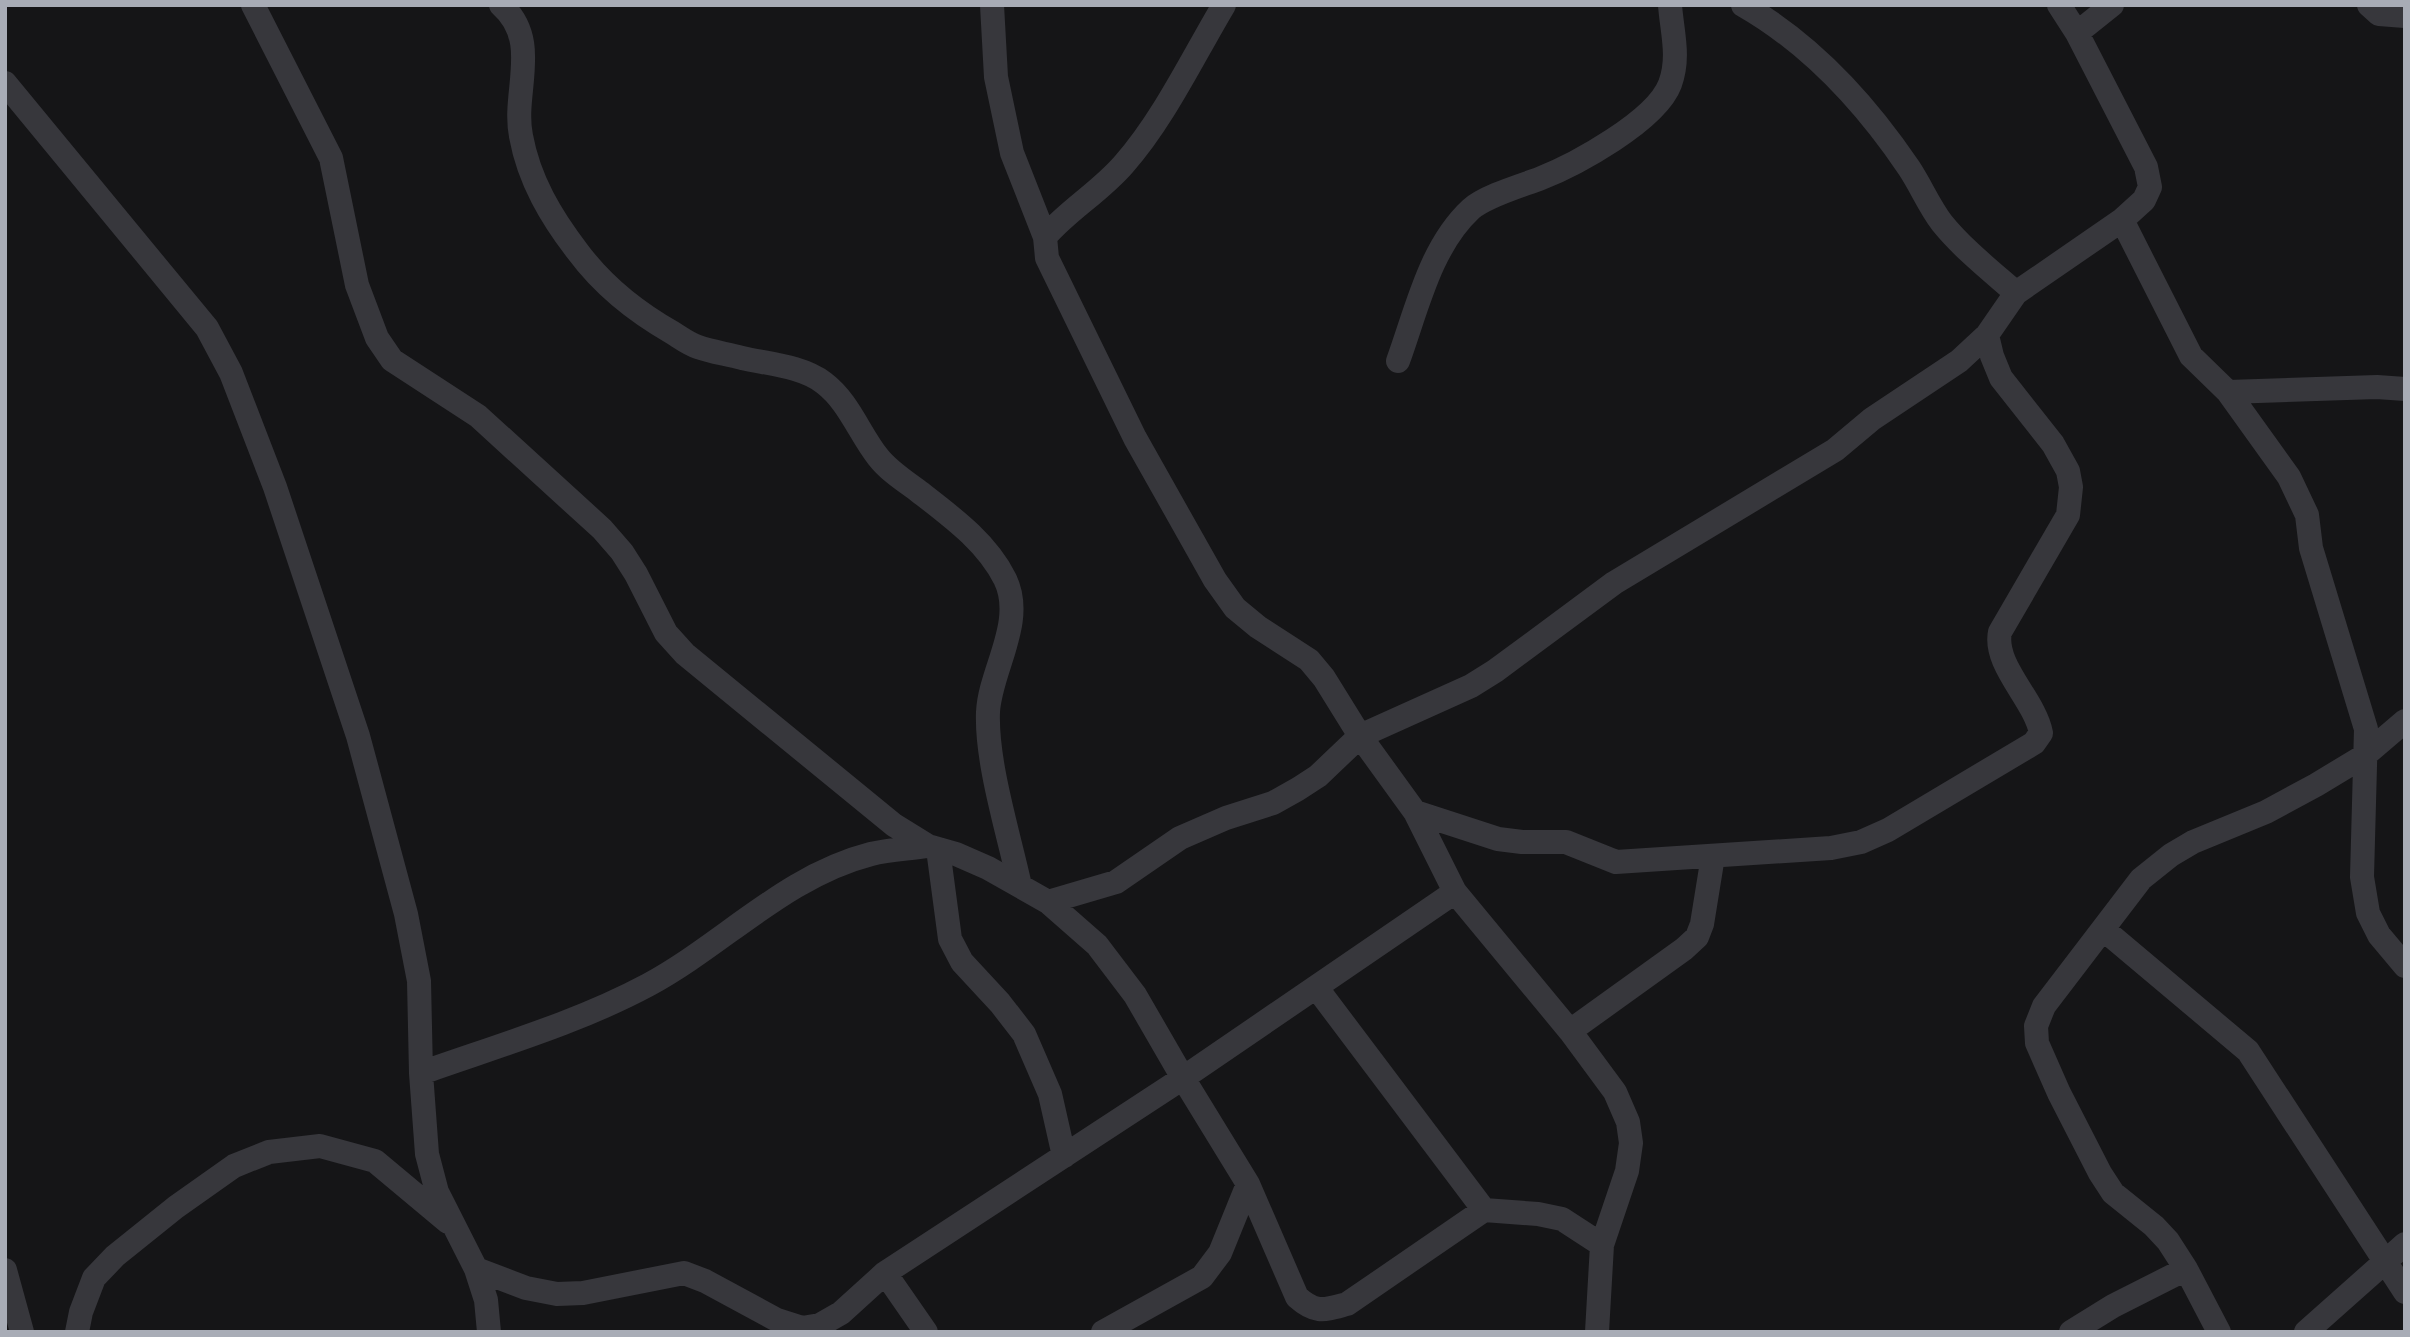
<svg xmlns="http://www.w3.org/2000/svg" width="2410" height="1337" viewBox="0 0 2410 1337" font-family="Karla,sans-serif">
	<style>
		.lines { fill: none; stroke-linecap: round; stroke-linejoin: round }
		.minor { stroke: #37373c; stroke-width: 24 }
	</style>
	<rect width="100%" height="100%" fill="#151517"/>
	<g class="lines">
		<path class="minor" d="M253 5 331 158 357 285 377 338 392 360 478 416 602 529 622 552 636 574 666 633 685 654 894 825 928 846 956 854 988 868 1048 902 1097 945 1135 995 1183 1078 1248 1184 1297 1297C1316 1314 1324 1310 1347 1304L1484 1210 1538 1214 1562 1219 1602 1245
			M501 5C542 41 512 92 521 136 529 180 551 217 578 252 604 287 636 312 673 333 681 338 689 344 698 347 712 352 728 354 742 358 768 364 802 366 824 383 849 402 859 433 878 457 888 470 903 480 917 490 949 515 986 541 1005 579 1026 622 990 670 988 712 986 763 1009 835 1020 886
			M992 5 996 77 1012 153 1045 237
			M1224 5C1193 57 1163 120 1124 164 1100 192 1068 210 1045 237L1047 258 1135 438 1215 580 1235 608 1258 627 1309 660 1324 678 1360 736 1415 812 1455 892 1570 1031 1615 1092 1628 1122 1631 1143 1627 1171 1602 1245 1597 1332
			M1743 5C1811 44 1865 103 1909 168 1921 186 1929 206 1942 223 1963 249 1991 271 2016 293
			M2369 5 2379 14 2405 16
			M2077 33 2112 5
			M5 83 207 328 231 373 275 487 358 736 406 914 419 981 421 1073 427 1154 437 1192 476 1269 486 1300 489 1332
			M2122 220 2191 356 2228 392 2289 477 2307 515 2311 548 2366 729 2362 877 2368 913 2379 935 2405 966
			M1398 361C1417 309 1430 247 1471 209 1486 196 1520 186 1539 179 1575 165 1656 121 1670 84 1680 57 1672 32 1670 5
			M2228 392 2377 387 2405 389
			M1415 812 1498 839 1522 842H1566L1616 862 1831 848 1861 842 1888 830 2034 743 2041 733C2035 700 1993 665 2000 632L2068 515 2071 487 2068 471 2053 444 2001 378 1992 356 1987 335
			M938 849 950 939 962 962 1000 1003 1024 1034 1050 1094 1064 1156
			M1048 902 1116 882 1180 838 1226 818 1273 803 1298 789 1318 776 1360 736 1471 686 1495 671 1614 583 1835 450 1872 419 1959 361 1987 335 2016 293 2122 220 2144 200 2150 187 2146 167 2077 33 2059 5
			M2103 929 2248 1051 2405 1292
			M1316 987 1484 1210
			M1570 1031 1684 949 1697 937 1702 924 1713 856
			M421 1073C497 1046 577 1023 648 985 724 944 785 876 871 854 889 849 910 849 928 846
			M476 1269 526 1288 557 1294 583 1293 684 1273 705 1281 777 1320 802 1328 820 1325 841 1313 885 1273 1183 1078 1455 892
			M5 1270 22 1332
			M885 1273 926 1332
			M77 1332 81 1312 94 1278 115 1256 176 1207 234 1166 269 1152 320 1146 375 1161 448 1222
			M1103 1332 1202 1277 1220 1253 1248 1184
			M2071 1332 2113 1306 2186 1269
			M2219 1332 2186 1269 2168 1241 2154 1226 2113 1193 2100 1173 2059 1093 2037 1043 2036 1026 2044 1006 2141 879 2171 855 2193 842 2266 812 2316 785 2364 756 2405 721
			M2306 1332 2405 1244"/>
	</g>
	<rect width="2410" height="1337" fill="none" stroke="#a8acb6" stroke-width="14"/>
</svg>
